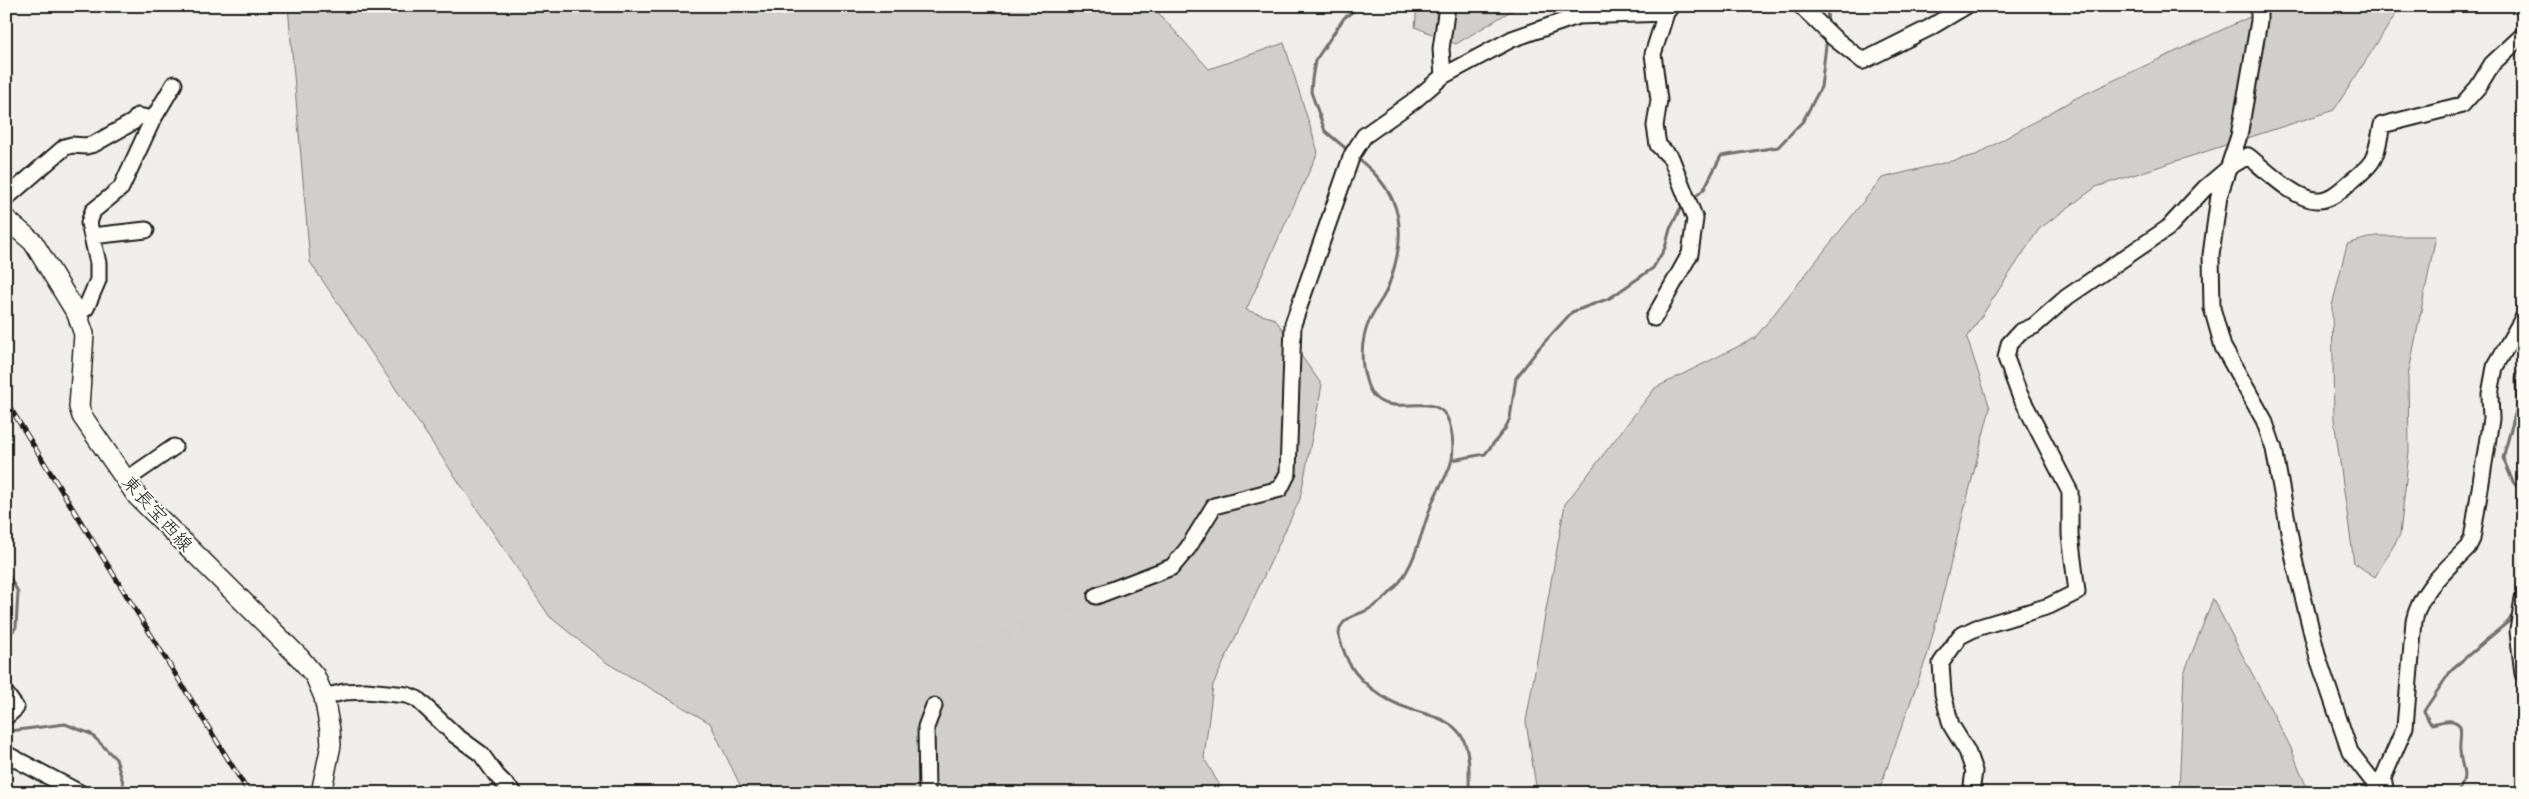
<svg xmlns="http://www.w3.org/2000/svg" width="2529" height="799" viewBox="0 0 2529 799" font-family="'Gochi Hand','Klee One',sans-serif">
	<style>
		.green { fill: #d0cfcc; stroke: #767674 }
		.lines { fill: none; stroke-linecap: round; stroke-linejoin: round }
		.stream { stroke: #706f6d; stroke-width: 3 }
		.minor-tunnel { stroke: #d0cecb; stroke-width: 15; stroke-dasharray: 15 8; stroke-linecap: butt }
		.minor-casing { stroke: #1c1c1c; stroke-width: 19 }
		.major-casing { stroke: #1c1c1c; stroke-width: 22 }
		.minor { stroke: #fdfcf7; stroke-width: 15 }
		.major { stroke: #fdfcf7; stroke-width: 19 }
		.rail-casing { stroke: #1c1c1c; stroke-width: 5 }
		.rail { stroke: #fdfcf7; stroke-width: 3; stroke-dasharray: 9; stroke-linecap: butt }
		.labels { text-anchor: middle; stroke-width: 4; stroke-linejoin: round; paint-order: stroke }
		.street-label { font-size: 19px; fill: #1c1c1c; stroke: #fdfcf7 }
	</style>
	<rect width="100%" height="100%" fill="#f0eeea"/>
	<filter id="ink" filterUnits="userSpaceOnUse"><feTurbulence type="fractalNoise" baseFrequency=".02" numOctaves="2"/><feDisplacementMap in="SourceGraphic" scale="10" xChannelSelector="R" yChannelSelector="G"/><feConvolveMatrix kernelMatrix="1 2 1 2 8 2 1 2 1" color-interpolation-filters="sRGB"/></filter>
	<g filter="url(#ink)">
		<path class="green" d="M288 6H1152L1209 69 1284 43 1318 152 1246 310 1275 319 1322 385 1300 499 1213 685 1204 758 1224 793H744L710 723 607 663 550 617 310 262Z
			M1417 6H1519L1456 44 1415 27Z
			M2273 6H2401L2334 110 2096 187 2039 229 1967 338 1990 408 1928 653 1878 793H1537L1526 721 1565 504 1655 388 1755 338 1882 178 1976 155 2076 98Z
			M2375 236H2436L2408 376 2409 452 2400 535 2375 577 2354 563 2334 419 2332 306 2347 244Z
			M2213 599 2290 746 2309 793H2179L2184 673Z"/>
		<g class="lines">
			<path class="stream" d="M1827 26 1828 6
				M1350 152 1325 131 1311 92 1312 79 1315 61 1344 18 1360 6
				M1357 158C1404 194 1408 233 1388 287 1384 298 1375 308 1370 319 1361 339 1360 360 1366 380 1379 431 1435 382 1449 422 1453 435 1454 446 1452 459 1449 475 1439 486 1433 501 1420 533 1416 569 1389 594 1383 600 1376 605 1369 609 1357 616 1340 617 1339 634 1339 640 1343 648 1345 654 1354 680 1384 701 1410 709 1428 715 1449 718 1461 735 1471 751 1469 775 1469 793
				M1692 200 1704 189 1721 156 1778 147 1803 121 1821 87 1827 37
				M2523 355 2516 379 2517 407 2503 458 2513 482 2521 491 2523 499
				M1452 460 1485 454 1505 429 1510 418 1516 378 1540 347 1572 312 1610 298 1653 268 1665 248 1670 229 1680 209 1685 205
				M6 571 18 592 16 627 6 641
				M2520 593 2523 542
				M6 728 10 731 65 724 91 734 116 759 126 793
				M2457 793C2470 773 2461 771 2460 751 2459 742 2462 735 2460 726 2453 717 2442 722 2432 724L2429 721 2424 711 2452 669 2509 621 2515 609"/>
			<path class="minor-tunnel" d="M934 706C952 684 970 662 993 645 1024 623 1061 609 1096 596"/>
			<g class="minor-casing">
				<path id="minor" d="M1801 6 1834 38 1863 61 1929 28 1966 6
					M2259 6V21L2239 136 2219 196 2211 255 2212 308 2223 347 2264 420 2274 449 2295 564 2318 658 2350 752 2382 793
					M1443 76 1441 49 1447 6
					M6 198 65 147 72 145 86 146 94 144 133 122 138 116 153 119
					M92 236 146 230
					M77 314 86 308 98 280V263L89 223 93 211 121 188 152 121 174 84
					M1654 318 1690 254 1695 219 1671 158 1658 145 1655 126 1659 100 1653 54 1666 13 1671 6
					M126 480 174 447
					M1096 596 1172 567 1188 548 1214 506 1280 489 1288 473 1293 324 1352 155 1364 136 1415 100 1443 76 1512 39 1578 16 1666 13
					M2523 598 2518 631 2523 674
					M6 694 16 708 6 717
					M324 697 344 692 366 691 407 695 417 699 455 735 481 754 497 776 514 793
					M6 754 80 793
					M927 793 926 727 934 706
					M1971 793 1974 771 1967 751 1951 725 1943 694 1941 663 1960 636 1976 628 2049 606 2077 592 2070 535V492L2019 393 2006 358 2009 344 2020 332 2034 326 2067 297 2168 228 2205 188 2231 166 2248 156C2265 169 2294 199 2316 200 2329 201 2340 191 2349 183 2377 161 2375 159 2382 125L2462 105 2478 87 2492 64 2523 35
					M2386 793 2383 778 2405 727 2414 621C2421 589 2446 570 2468 547L2472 539 2491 419 2490 394 2495 367 2523 318"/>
			</g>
			<g class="major-casing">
				<path id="major" d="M6 219 33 242 77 314 84 334 79 407 82 416 137 496 300 658 315 676 324 697 330 730 331 745 321 793"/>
			</g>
			<use href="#minor" class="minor"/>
			<use href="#major" class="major"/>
			<g class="rail-casing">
				<path id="rail" d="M6 401 249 793"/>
			</g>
			<use href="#rail" class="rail"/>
		</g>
	</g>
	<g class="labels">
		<g class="street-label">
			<text transform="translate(158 513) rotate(48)" y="7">東長宝西線</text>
		</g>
	</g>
	<rect width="2529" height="799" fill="none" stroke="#fdfcf7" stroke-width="25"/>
	<rect x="12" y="12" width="2504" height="774" fill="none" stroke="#1c1c1c" stroke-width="2" filter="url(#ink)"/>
</svg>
